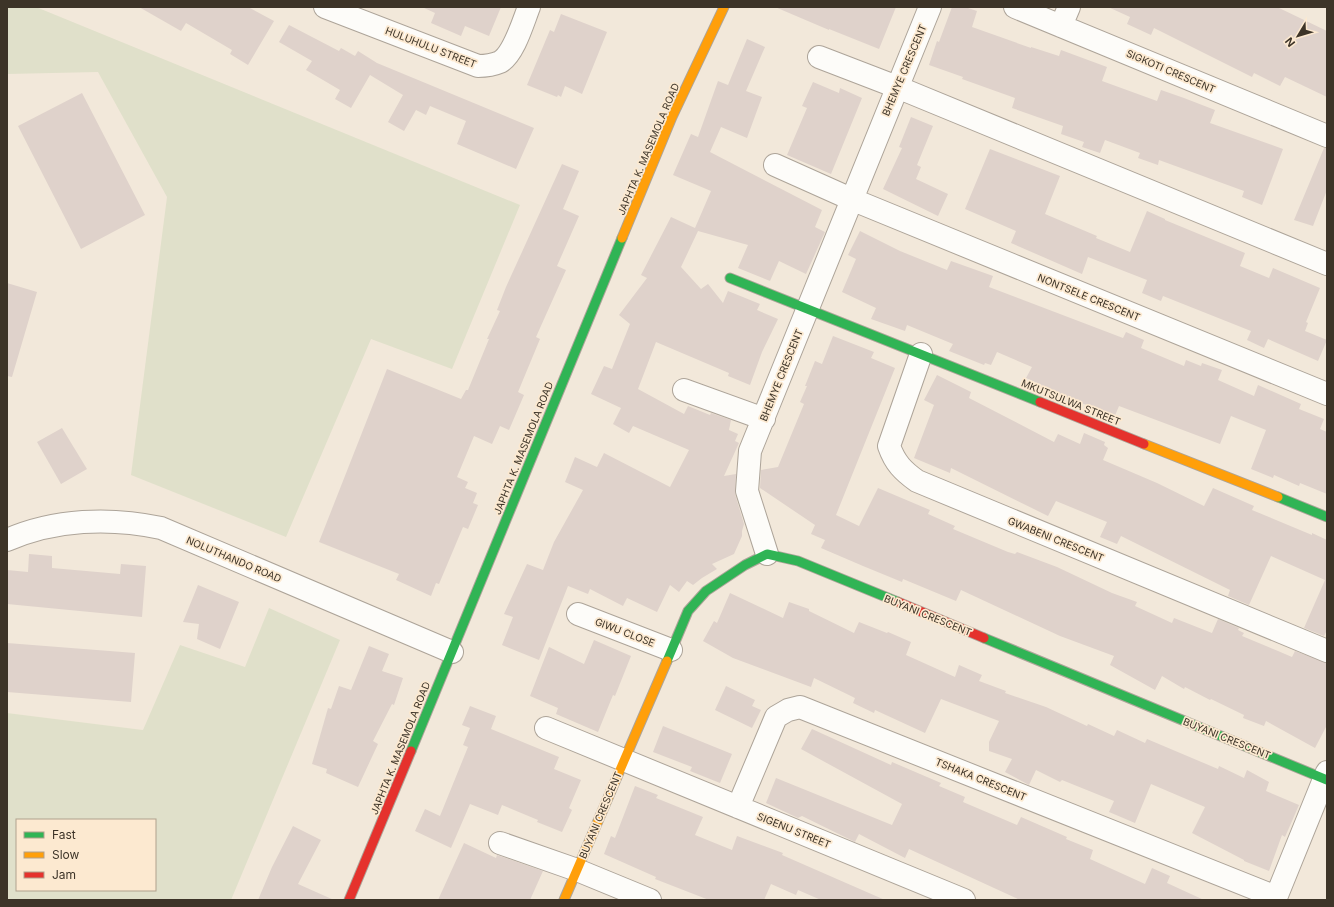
<svg xmlns="http://www.w3.org/2000/svg" width="1334" height="907" viewBox="0 0 1334 907" font-family="Inter,sans-serif">
	<style>
		.green { fill: #e0e0ca; fill-rule: evenodd }
		.building { fill: #dfd2cb }
		.lines { fill: none; stroke-linecap: round; stroke-linejoin: round }
		.street-casing { stroke: #ada499; stroke-width: 24 }
		.fast-casing { stroke: #ada499; stroke-width: 11 }
		.slow-casing { stroke: #ada499; stroke-width: 11 }
		.jam-casing { stroke: #ada499; stroke-width: 11 }
		.street { stroke: #fdfcf9; stroke-width: 22 }
		.fast { stroke: #30b455; stroke-width: 9 }
		.slow { stroke: #ff9f0a; stroke-width: 9 }
		.jam { stroke: #e5322d; stroke-width: 9 }
		.labels { text-anchor: middle; stroke-width: 3.5; stroke-linejoin: round; paint-order: stroke }
		.street-label { font-size: 10px; fill: #3d3428; stroke: #fce9d0 }
	</style>
	<rect width="100%" height="100%" fill="#f2e8da"/>
	<path class="green" d="M7 7H36L520 205 452 369 371 339 286 537 131 475 167 197 98 72 7 74Z
		M269 608 340 640 231 900H7V713L143 730 180 645 245 667ZM17 820H155V890H17Z"/>
	<path class="building" d="M139 7H248L274 21 248 65 230 54 232 50 186 23 181 31Z
		M422 7H501L489 36 465 26 461 36 431 23 435 13Z
		M775 7H896L879 49 829 29V30Z
		M952 7H965L977 11 972 27 1031 48V47L1059 56 1061 50 1107 67 1102 81 1157 101 1161 90 1184 98 1215 110 1210 123 1283 149 1262 205 1242 197 1244 191 1159 160 1158 165 1138 158 1140 153 1105 140 1100 153 1082 147 1084 142 1061 134 1063 126 1012 108 1015 98 962 79 963 77 929 65 937 41 939 42Z
		M1108 7H1277L1327 31V97L1285 77 1280 86 1254 73 1252 77 1154 28 1151 35 1127 24 1130 17Z
		M561 14 607 32 582 94 565 86 561 97 558 95 557 97 527 85 550 30 554 32Z
		M289 25 339 51 341 48 355 56 358 51 377 63 534 128 516 169 457 144 466 121 430 106 426 115 416 110 404 131 388 122 403 95 370 75 351 108 335 99 340 90 306 70 312 61 279 42Z
		M747 39 765 47 746 91 762 97 747 138 721 127 710 152 822 210 815 227 825 232 806 274 779 261 770 281 738 268 748 245 698 231 681 267 701 289 708 284 723 303 728 291 760 304 757 310 778 319 762 352 750 385 728 376 729 373 656 342 638 389 684 414 688 406 710 415 711 413 731 420 729 430 738 434 735 441 739 443 724 476 736 474 735 494 744 524 742 531V536L734 554 712 564 717 569 702 578 693 585 687 581 679 592 670 585 657 612 627 598 623 606 590 589 588 594 568 586 539 660 502 645 513 617 504 614 527 564 543 570 554 542 583 490 565 482 575 457 597 467 604 453 670 487 689 450 633 426 629 433 613 424 621 408 591 394 604 366 612 369 630 324 619 315 647 278 641 275 671 217 695 228 711 191 673 175 691 134 698 137 718 81 728 85Z
		M813 82 839 93 840 88 862 98 831 174 787 155 807 108 802 106Z
		M82 93 145 215 81 249 18 126Z
		M911 117 933 126 917 165 921 167 916 179 948 194 938 216 883 189 902 148 899 147Z
		M1324 148H1327V190L1313 226 1294 220Z
		M990 149 1060 176 1045 214 1097 236 1096 238 1130 252 1147 211 1165 219V220L1245 253 1240 266 1269 278 1273 268 1320 288 1306 322 1308 323 1305 331 1327 340 1318 361 1268 339 1264 348 1247 340 1251 331 1163 296 1161 301 1142 293 1147 280 1088 257 1082 274 1011 243 1016 231 965 209Z
		M562 164 579 171 563 209 579 216 557 266 566 270 536 337 540 339 518 392 524 395 509 430 500 426 492 444 474 436 457 477 468 482 465 488 477 493 473 503 478 505 468 529 463 527 439 584 436 583 431 596 396 580 399 574 319 542 387 369 461 399 466 390H468L489 339H487L500 311 497 310 506 287Z
		M860 231 900 251 947 270 951 261 993 276 989 287 1123 338 1126 332 1144 340 1141 348 1184 366 1186 360 1201 366 1202 363 1222 370 1218 380 1254 396 1258 385 1301 404 1299 409 1324 419 1320 429 1327 432V494L1300 483 1299 486 1274 475 1273 478 1251 469 1266 430 1231 416 1220 444 1119 406 1114 418 1093 410 1094 408 1041 387 1042 385 1026 378 1032 367 997 352 991 365 985 363 984 365 949 351 953 344 907 325 905 331 871 319 876 308 842 292 856 259 848 255Z
		M7 283 37 292 12 377 7 376Z
		M833 336 874 352 871 358 895 368 836 515 859 526 878 488 930 510 928 514 955 526 953 529 1008 552 1015 554 1017 552 1057 567 1112 593 1137 602 1135 606 1172 623 1174 618 1212 633 1218 619 1239 628 1238 630 1244 633 1242 636 1278 651 1292 657 1295 651 1327 663V725L1315 748 1266 721 1264 726 1243 718 1244 715 1211 699 1210 700 1185 687 1184 689 1162 676 1155 690 1110 665 1114 656 1060 636 961 590 956 601 903 579 902 582 863 566 821 548 825 540 811 534 815 525 760 488 761 470 778 467 804 404 800 402 807 386H805L815 361 822 364Z
		M937 375 971 392 969 398 1054 442 1058 434 1080 444 1084 433 1105 442 1104 445 1108 448 1103 460 1157 483 1204 506 1213 488 1254 506 1252 510 1312 535V533L1327 540V630L1324 636 1304 628 1325 580 1271 556 1249 605 1228 596 1230 590 1121 536 1117 544 1100 537 1107 522 1056 501 1048 516 951 468 950 473 914 458 934 405 924 400Z
		M62 428 87 469 61 484 37 442Z
		M29 554 52 556V568L120 574 121 564 146 566 142 617 7 604V570L28 572Z
		M198 585 239 602 220 649 197 639 199 624 183 622Z
		M730 593 783 618 789 602 809 609V611L854 633 859 622 887 633 888 632 911 642 906 655 955 677 959 665 982 675 979 681 1006 691 1005 693 1046 707 1087 726 1088 724 1114 736 1117 730 1145 743 1147 739 1218 769 1219 766 1244 778 1247 770 1269 782 1266 791 1299 805 1285 837 1282 835 1269 871 1244 861V860L1192 833 1205 807 1151 784 1135 823 1109 812 1114 801 1062 780 1060 782 1036 770 1029 785 1005 772 1012 759 989 751V742L999 721 941 699 925 733 875 710 874 713 853 703 855 698 814 678 811 687 733 658 703 641 714 621 717 623Z
		M594 640 631 656 615 696 613 695 598 732 556 714 558 708 530 696 549 647 584 664Z
		M7 643 135 653 131 702 7 692Z
		M369 646 389 654 382 671 403 678 394 705 392 704 373 741 378 744 358 787 326 773 327 769 312 764 328 708 331 709 339 686 351 690Z
		M726 686 755 700 752 706 761 710 752 728 715 710Z
		M470 706 496 716 491 729 559 757 554 769 581 780 569 808 572 810 562 832 537 822 538 820 502 805 498 815 470 804 451 848 415 831 425 809 440 816 468 747 463 745 470 728 462 725Z
		M663 726 732 754 720 783 690 771 692 767 653 752Z
		M812 729 891 765 892 762 941 783 939 786 965 797 963 802 1017 825 1021 817 1067 837 1066 839 1093 850 1090 859 1145 884 1152 868 1170 876 1167 883 1204 900H1020L909 849 905 858 859 834 855 842 802 816 798 818 766 803 776 778 892 825 902 804 801 749Z
		M635 786 658 795 656 798 703 817 695 835 732 850 737 836 783 853 782 855 885 900H821L798 890 796 895 771 884 764 900H709L655 879 656 877 604 854 611 836 615 838Z
		M293 826 321 840 298 884 334 900H258L272 867Z
		M464 843 496 858 497 855 543 871 530 900H438Z"/>
	<g class="lines">
		<g class="street-casing">
			<path id="street" d="M325 7 478 66C486 66 493 65 500 62 514 54 523 22 529 7
				M1015 7 1327 136
				M1061 26 1069 7
				M819 57 897 87 1327 264
				M775 165 851 199 1327 394
				M921 354 889 446C895 463 903 471 917 481L1327 651
				M684 390 764 419
				M7 540C55 519 110 517 161 528L452 652
				M767 554 747 491 750 451 930 7
				M578 614 671 650
				M546 728 964 900
				M738 807 776 717 788 710 800 707 1276 897
				M500 843 577 870 650 900
				M1275 900 1327 772"/>
		</g>
		<g class="fast-casing">
			<path id="fast" d="M730 278 1040 402
				M1278 497 1327 517
				M984 638 1327 780
				M667 661 688 611 706 591 745 565 767 554 798 561 898 602
				M411 751 622 238"/>
		</g>
		<g class="slow-casing">
			<path id="slow" d="M622 238 672 117 724 7
				M1144 444 1278 497
				M564 900 667 661"/>
		</g>
		<g class="jam-casing">
			<path id="jam" d="M1040 402 1144 444
				M898 602 984 638
				M349 900 411 751"/>
		</g>
		<use href="#street" class="street"/>
		<use href="#fast" class="fast"/>
		<use href="#slow" class="slow"/>
		<use href="#jam" class="jam"/>
	</g>
	<g class="labels">
		<g class="street-label">
			<text transform="translate(431 47) rotate(21)" y="4">HULUHULU STREET</text>
			<text transform="translate(904 70) rotate(-67)" y="4">BHEMYE CRESCENT</text>
			<text transform="translate(1171 71) rotate(23)" y="4">SIGKOTI CRESCENT</text>
			<text transform="translate(648 149) rotate(-67)" y="4">JAPHTA K. MASEMOLA ROAD</text>
			<text transform="translate(1089 297) rotate(22)" y="4">NONTSELE CRESCENT</text>
			<text transform="translate(781 375) rotate(-68)" y="4">BHEMYE CRESCENT</text>
			<text transform="translate(1071 402) rotate(22)" y="4">MKUTSULWA STREET</text>
			<text transform="translate(523 448) rotate(-68)" y="4">JAPHTA K. MASEMOLA ROAD</text>
			<text transform="translate(1056 539) rotate(22)" y="4">GWABENI CRESCENT</text>
			<text transform="translate(234 559) rotate(23)" y="4">NOLUTHANDO ROAD</text>
			<text transform="translate(928 615) rotate(22)" y="4">BUYANI CRESCENT</text>
			<text transform="translate(625 632) rotate(21)" y="4">GIWU CLOSE</text>
			<text transform="translate(1227 738) rotate(22)" y="4">BUYANI CRESCENT</text>
			<text transform="translate(400 748) rotate(-68)" y="4">JAPHTA K. MASEMOLA ROAD</text>
			<text transform="translate(981 779) rotate(22)" y="4">TSHAKA CRESCENT</text>
			<text transform="translate(600 815) rotate(-67)" y="4">BUYANI CRESCENT</text>
			<text transform="translate(794 830) rotate(22)" y="4">SIGENU STREET</text>
		</g>
	</g>
	<rect width="1334" height="907" fill="none" stroke="#3d3428" stroke-width="16"/>
	<rect x="16" y="819" width="140" height="72" fill="#fce9d0" stroke="#b0a18d"/>
	<rect x="24" y="832" width="20" height="6" fill="#30b455" stroke="#b0a18d"/>
	<text x="52" y="839" font-size="12" fill="#3d3428">Fast</text>
	<rect x="24" y="852" width="20" height="6" fill="#ff9f0a" stroke="#b0a18d"/>
	<text x="52" y="859" font-size="12" fill="#3d3428">Slow</text>
	<rect x="24" y="872" width="20" height="6" fill="#e5322d" stroke="#b0a18d"/>
	<text x="52" y="879" font-size="12" fill="#3d3428">Jam</text>
	<g transform="translate(1298 36) rotate(232)" stroke="#fce9d0" stroke-width="3" paint-order="stroke">
	<path d="M0-3L7 15L0 10L-7 15Z" fill="#3d3428"/>
	<text y="-6" font-size="11" font-weight="bold" text-anchor="middle" fill="#3d3428">N</text>
	</g>
</svg>
